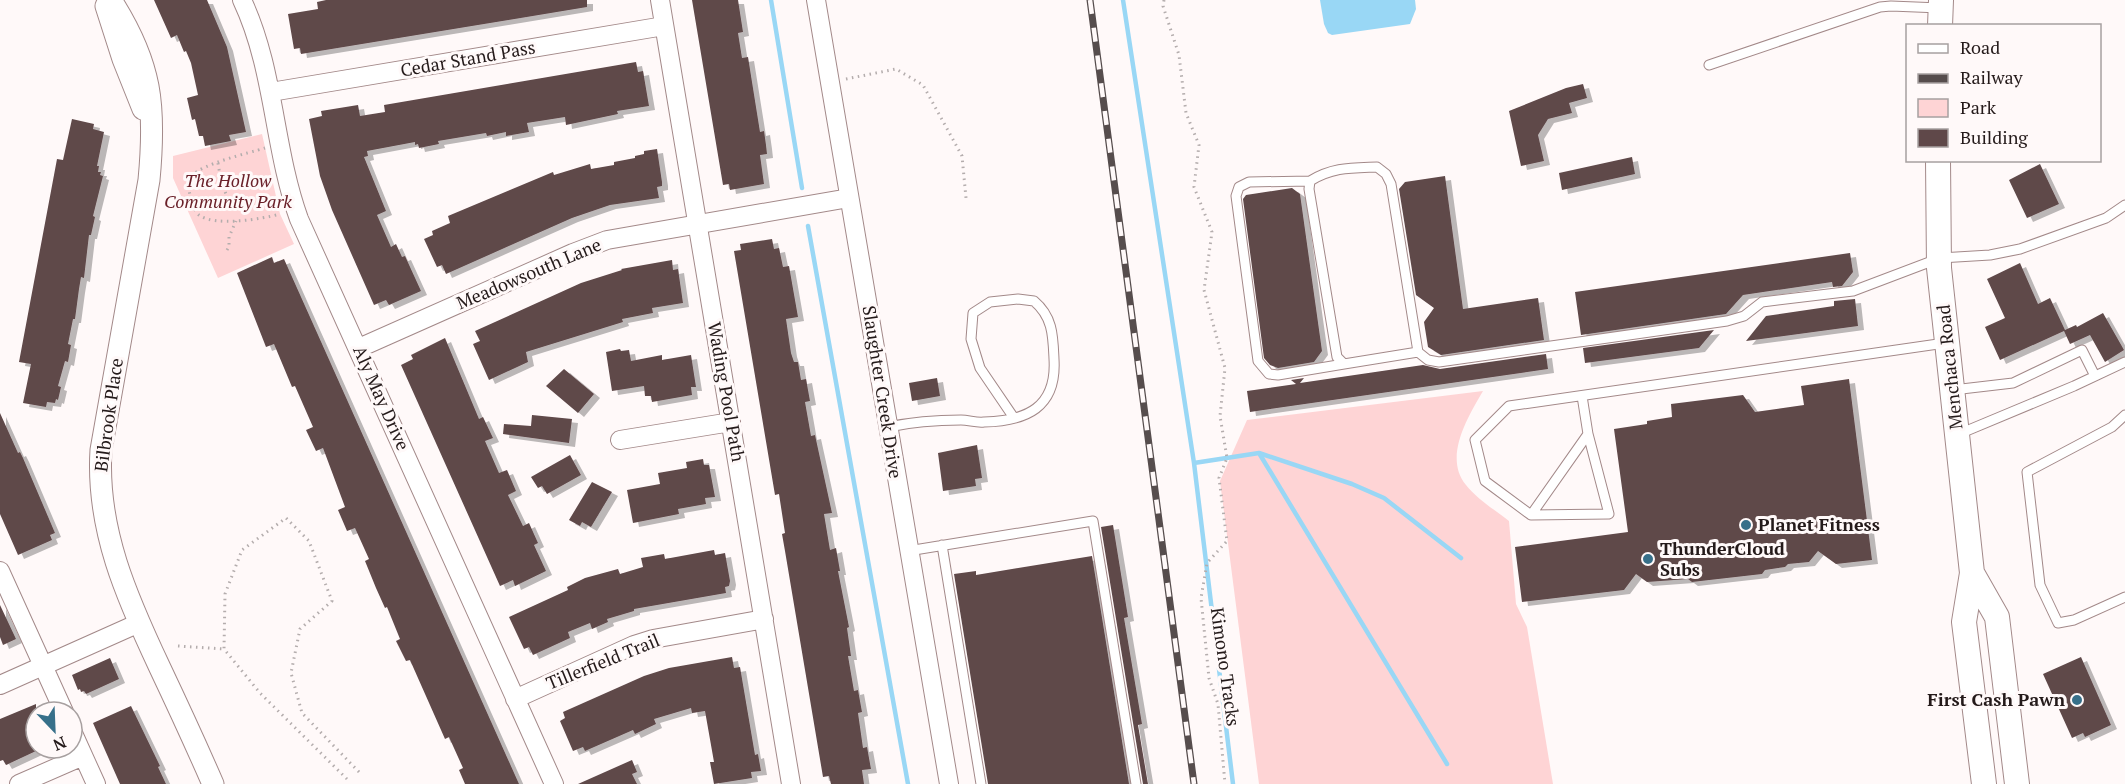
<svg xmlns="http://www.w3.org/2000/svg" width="2125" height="784" viewBox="0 0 2125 784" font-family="'PT Serif',serif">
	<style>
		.green { fill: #fed4d5 }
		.water { fill: #99d7f5 }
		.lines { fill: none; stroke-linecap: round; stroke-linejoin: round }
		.stream { stroke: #99d7f5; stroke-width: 4.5 }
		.building { fill: #5f4849; filter: url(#shadow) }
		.service-casing { stroke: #a38989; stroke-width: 11 }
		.minor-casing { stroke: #a38989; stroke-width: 20 }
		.tertiary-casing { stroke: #a38989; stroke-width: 23 }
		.secondary-casing { stroke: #a38989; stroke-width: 26 }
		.path { stroke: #b4adad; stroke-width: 3; stroke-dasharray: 1.5 4.5; stroke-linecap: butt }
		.service { stroke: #fff; stroke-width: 9 }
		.minor { stroke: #fff; stroke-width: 18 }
		.tertiary { stroke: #fff; stroke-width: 21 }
		.secondary { stroke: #fff; stroke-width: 24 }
		.rail-casing { stroke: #564d4d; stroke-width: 7 }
		.rail { stroke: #fff9f9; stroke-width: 4.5; stroke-dasharray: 14; stroke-linecap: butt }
		.poi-dot { fill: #37708a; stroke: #fff9f9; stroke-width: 2 }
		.labels { text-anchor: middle; stroke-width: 6; stroke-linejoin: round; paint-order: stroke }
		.street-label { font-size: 18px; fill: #241a1a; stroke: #fff9f9 }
		.park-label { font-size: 18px; font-style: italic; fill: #6a2029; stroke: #fff9f9 }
		.poi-label { font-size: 18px; font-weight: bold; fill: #241a1a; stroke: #fff9f9; text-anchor: start }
	</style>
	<defs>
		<filter id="shadow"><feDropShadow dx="6" dy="4" stdDeviation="0" flood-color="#0004"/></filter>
	</defs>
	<rect width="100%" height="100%" fill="#fff9f9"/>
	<path class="green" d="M262 134 280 214 294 244 218 278 173 178V156Z
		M1483 391C1468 417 1443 457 1466 485 1477 499 1495 510 1509 521L1516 604 1527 627 1553 784H1259L1220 481 1247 420Z"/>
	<path class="water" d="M1320 0H1415L1416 9 1410 24 1332 35 1328 33 1324 24Z"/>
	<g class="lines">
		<path class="stream" d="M771 0 802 188
			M1123 0 1194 463 1233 784
			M808 226 908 784
			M1259 453 1447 764
			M1194 463 1259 453 1352 484 1384 498 1461 558"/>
	</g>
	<path class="building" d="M154 0H207L227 47 246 132 229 135 231 141 205 146 203 136H199L195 119 192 120 187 98 198 95 191 63 186 51 184 52 177 35 171 38Z
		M326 0H587V7L301 54 300 48 294 49 288 14 318 9 317 2Z
		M692 0H738L743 32 738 33 742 58 748 57 760 132 764 131 766 145 767 154 760 155 764 184 730 190 729 184 723 185Z
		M636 62 638 72 643 71 649 106 617 111 618 114 566 125 565 117 527 123 529 132 506 136V132L487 136 486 133 438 141 439 144 419 148 418 144 415 145V142L367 151 368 156 364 157 386 211 377 215 391 247 396 244 402 257 405 256 421 291 389 305 386 300 374 305 332 210 320 176 309 119 322 116 321 111 358 105 360 116 385 112 384 105Z
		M1583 84 1587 98 1569 103 1572 113 1548 119 1538 135 1544 161 1521 166 1509 111 1566 88Z
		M72 119 94 124 93 129 104 132 97 166H99L98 172H101L100 175 103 176 93 216 95 217 91 235H89L84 278 81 277 79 289 75 319H73L68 344 71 345 68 362 65 361 58 386 61 387 58 400 56 399 55 403 47 402 46 407 23 403 31 364 19 362 57 159 63 160Z
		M657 149 662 182V186L657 187 659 198 610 205 572 218 446 274 442 265 437 267 424 239 433 235 432 231 450 223 448 216 553 172 554 175 590 164 591 169 614 165V162L635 158V156L644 154V151Z
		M1632 157 1635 174 1562 190 1559 173Z
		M2040 164 2059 204 2027 218 2009 180Z
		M1445 176 1463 309 1538 298 1544 340 1441 355 1428 347 1424 322 1434 308 1416 295 1399 189 1405 182Z
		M1292 188 1300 194 1322 351 1314 362 1278 368 1270 365 1264 358 1243 199 1246 195Z
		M772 239 774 249 779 248 783 267 789 266 798 317 786 319 791 353 794 362H798L801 380 806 379 810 401 805 402 811 436 815 435 832 513 824 514 830 550 836 548 840 571H838L849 627 847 628 851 656H848L854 691 858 690 862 712 858 713 863 748 867 747 871 769 862 770 864 784H831L829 776 823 777 785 551 782 534 785 533 779 494 775 495 753 364 734 251 741 250 740 244Z
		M1850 253 1853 272 1842 286 1833 287 1832 282 1743 295 1726 314 1581 335 1575 292Z
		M272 257 274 263 284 259 519 784H465L459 770 463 768 449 737 445 739 410 660 406 661 396 641 400 639 387 607 385 608 376 588 365 561 369 559 355 528 347 531 338 510 345 507 323 448 316 451 306 430 313 427 295 386 292 387 274 344 266 347 237 273Z
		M672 260 673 270 678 269 683 303 652 308 653 313 622 319 623 322 526 352 528 362 489 380 473 344 480 341 475 331 581 283 622 270 621 269Z
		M2020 263 2038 304 2050 298 2065 330 2076 325 2077 327 2103 313 2124 350 2105 362 2090 335 2070 344 2064 331 2000 360 1985 327 2005 318 1987 279Z
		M1855 299 1858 326 1746 341 1766 316 1834 306V301Z
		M1714 330 1699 348 1585 363 1583 348Z
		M445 338 479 419 483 417 493 438 485 441 499 473 507 470 516 491 508 495 523 526 529 523 538 543 534 545 546 571 515 586 513 580 500 586 401 365 413 359 411 355Z
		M620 349 621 351 629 350 631 361 662 355V360L691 355 696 387H691L692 395 652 402 651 396H645L644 386 612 391 606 352Z
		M1546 354 1548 369 1250 412 1247 391 1296 384 1291 380 1304 378 1300 383 1423 365 1440 369Z
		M564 369 594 394 578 413 546 386Z
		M937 378 940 396 912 401 909 383Z
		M1849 379 1872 560 1836 564 1818 551 1809 562 1788 564 1785 567 1765 570 1762 574 1692 582 1688 579 1647 582 1636 574 1624 590 1522 602 1515 547 1628 532 1614 429 1647 424V421L1672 417 1671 404 1743 395 1755 412 1804 405 1801 386Z
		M0 413 18 453 20 452 23 458 55 533 50 535 52 540 18 555 0 514Z
		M532 415 572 419 569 443 503 434 504 424 531 426Z
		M977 445 982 478 975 479 976 486 943 491 938 453Z
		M570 455 581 475 547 494 542 486 538 488 531 477Z
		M703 459 704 465H709L715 497 705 498 706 504 678 509 679 514 633 523 627 490 660 484 658 473 687 468 686 462Z
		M592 482 612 492 591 527 582 522 580 526 569 520Z
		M1113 525 1128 617 1124 618 1142 724 1138 725 1148 784H1143L1101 527Z
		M714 550 715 555 725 553 730 581 729 586 725 587 726 593 634 609V611L607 619 608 622 592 629 590 623 568 632 570 638 533 655 529 647 524 649 509 617 568 590 567 587 585 578 618 569 620 574 643 567 641 558 664 554 665 559Z
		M1092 556 1129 784H988L954 574 976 571V575Z
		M0 605 16 639 3 645 0 637Z
		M732 657 734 668 740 667 755 755 758 754 761 771 751 772 752 778 714 784 710 762H714L705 711 692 713 691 708 654 719 656 724 635 734 633 730 585 751 583 747 573 751 560 721 565 718 563 712 644 676 669 668Z
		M2081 657 2111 725 2085 737 2083 733 2072 738 2043 674Z
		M110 658 119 679 86 694 84 691 81 692 80 689 78 690 72 675Z
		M36 704V751L6 765 3 760 0 761V719Z
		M131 706 160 766 158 767 166 784H120L93 723Z
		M632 760 637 772 632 774 637 784H578Z"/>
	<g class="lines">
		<g class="service-casing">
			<path id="service" d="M1709 65 1880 7 1891 6 1940 8
				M1310 181 1249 182 1239 187 1236 196 1258 361 1269 374 1278 375 1344 364
				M1418 352 1344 364 1337 357 1309 189 1310 181C1333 167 1351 168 1377 167L1386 174 1391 184 1418 352 1428 360 1439 362 1727 321 1744 316 1762 302 1853 291 1940 258 1990 255 2020 249 2106 218 2125 205
				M1953 390 2013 383 2082 350 2095 376
				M2125 415 2112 427 2027 472 2040 585 2058 623 2074 620 2125 597
				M888 427C912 422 936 420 961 420 969 420 976 423 984 422 1026 421 1057 408 1054 359 1053 336 1053 317 1034 301L1018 299 990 302 973 313 971 339 980 368 1014 418
				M1588 434 1609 514 1531 515 1485 481 1475 440 1509 406 1945 343
				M1959 434 2074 386 2125 362
				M1531 515 1588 434 1582 396
				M942 545 981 784
				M908 551 1093 521 1136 784"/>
		</g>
		<g class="minor-casing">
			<path id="minor" d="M242 0C275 70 273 147 299 219L554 784
				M660 0 791 784
				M816 0 949 784
				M271 92 664 26
				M359 348 573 253 607 240 849 198
				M620 440 731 422
				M0 571 64 712
				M0 685 139 623
				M515 699 634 645 653 639 764 619
				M72 731 96 784
				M19 784 83 756"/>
		</g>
		<g class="tertiary-casing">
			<path id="tertiary" d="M111 0C152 64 156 106 149 180L101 450C96 529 127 598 160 668 178 706 196 745 213 784
				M106 6 123 59 143 109"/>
		</g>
		<g class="secondary-casing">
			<path id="secondary" d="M1940 26 1941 0
				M1938 160 1939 268 1972 573 1964 622 1984 784
				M1972 573 1997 617 2017 784"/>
		</g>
		<path class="path" d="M1164 0 1163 6 1179 55 1186 113 1199 145 1194 187 1212 232 1204 290 1225 368 1220 416 1227 458 1219 478 1227 541 1207 563 1201 598 1209 678 1218 704 1225 784
			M846 79 896 69 923 85 962 156 966 198
			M265 148C249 153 201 164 192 176 186 183 189 191 191 198 193 204 194 211 199 215 215 227 262 219 280 214
			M218 163 221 181 226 194
			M227 250 229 247V237L236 221
			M178 646 224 649
			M347 779 260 693 224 649 225 594 242 550 286 518 309 541 332 601 300 629 291 673 302 713 360 773"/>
		<use href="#service" class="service"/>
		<use href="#minor" class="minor"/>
		<use href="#tertiary" class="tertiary"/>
		<use href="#secondary" class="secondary"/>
		<g class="rail-casing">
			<path id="rail" d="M1090 0 1194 784"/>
		</g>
		<use href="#rail" class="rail"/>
	</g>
	<g class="poi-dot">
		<circle cx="1746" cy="525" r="6"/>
		<circle cx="1648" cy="559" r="6"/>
		<circle cx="2077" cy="700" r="6"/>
	</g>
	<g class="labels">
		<g class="street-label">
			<text transform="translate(468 59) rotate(-10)" y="6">Cedar Stand Pass</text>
			<text transform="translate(529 274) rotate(-23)" y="6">Meadowsouth Lane</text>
			<text transform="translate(1950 367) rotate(-96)" y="6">Menchaca Road</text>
			<text transform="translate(726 392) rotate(80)" y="6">Wading Pool Path</text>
			<text transform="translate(882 392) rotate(81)" y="6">Slaughter Creek Drive</text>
			<text transform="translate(381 398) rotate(66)" y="6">Aly May Drive</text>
			<text transform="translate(109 415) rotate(-82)" y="6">Bilbrook Place</text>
			<text transform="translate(603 662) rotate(-22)" y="6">Tillerfield Trail</text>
			<text transform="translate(1225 667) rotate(82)" y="6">Kimono Tracks</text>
		</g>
		<g class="park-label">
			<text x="228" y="187">The Hollow<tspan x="228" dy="21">Community Park</tspan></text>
		</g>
		<g class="poi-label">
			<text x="1758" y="531">Planet Fitness</text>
			<text x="1660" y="555">ThunderCloud<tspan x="1660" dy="21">Subs</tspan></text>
			<text x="2065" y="706" text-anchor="end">First Cash Pawn</text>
		</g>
	</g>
	<rect x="1906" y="24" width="195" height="138" fill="#fff9f9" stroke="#a7a0a0" stroke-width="1.5"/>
	<rect x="1918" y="44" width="30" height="9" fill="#ffffff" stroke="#a7a0a0" stroke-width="1.5"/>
	<text x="1960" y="54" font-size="18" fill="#241a1a">Road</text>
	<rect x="1918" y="74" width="30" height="9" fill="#564d4d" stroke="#a7a0a0" stroke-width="1.5"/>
	<text x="1960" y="84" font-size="18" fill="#241a1a">Railway</text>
	<rect x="1918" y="99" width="30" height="18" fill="#fed4d5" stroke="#a7a0a0" stroke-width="1.5"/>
	<text x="1960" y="114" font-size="18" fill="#241a1a">Park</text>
	<rect x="1918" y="129" width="30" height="18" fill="#5f4849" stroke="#a7a0a0" stroke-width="1.5"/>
	<text x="1960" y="144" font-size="18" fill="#241a1a">Building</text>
	<g transform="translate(54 730) rotate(157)"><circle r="28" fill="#fff9f9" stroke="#a7a0a0" stroke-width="1.5"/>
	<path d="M0-4.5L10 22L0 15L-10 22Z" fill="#37708a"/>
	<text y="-9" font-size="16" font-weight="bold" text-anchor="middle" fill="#241a1a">N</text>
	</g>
</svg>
